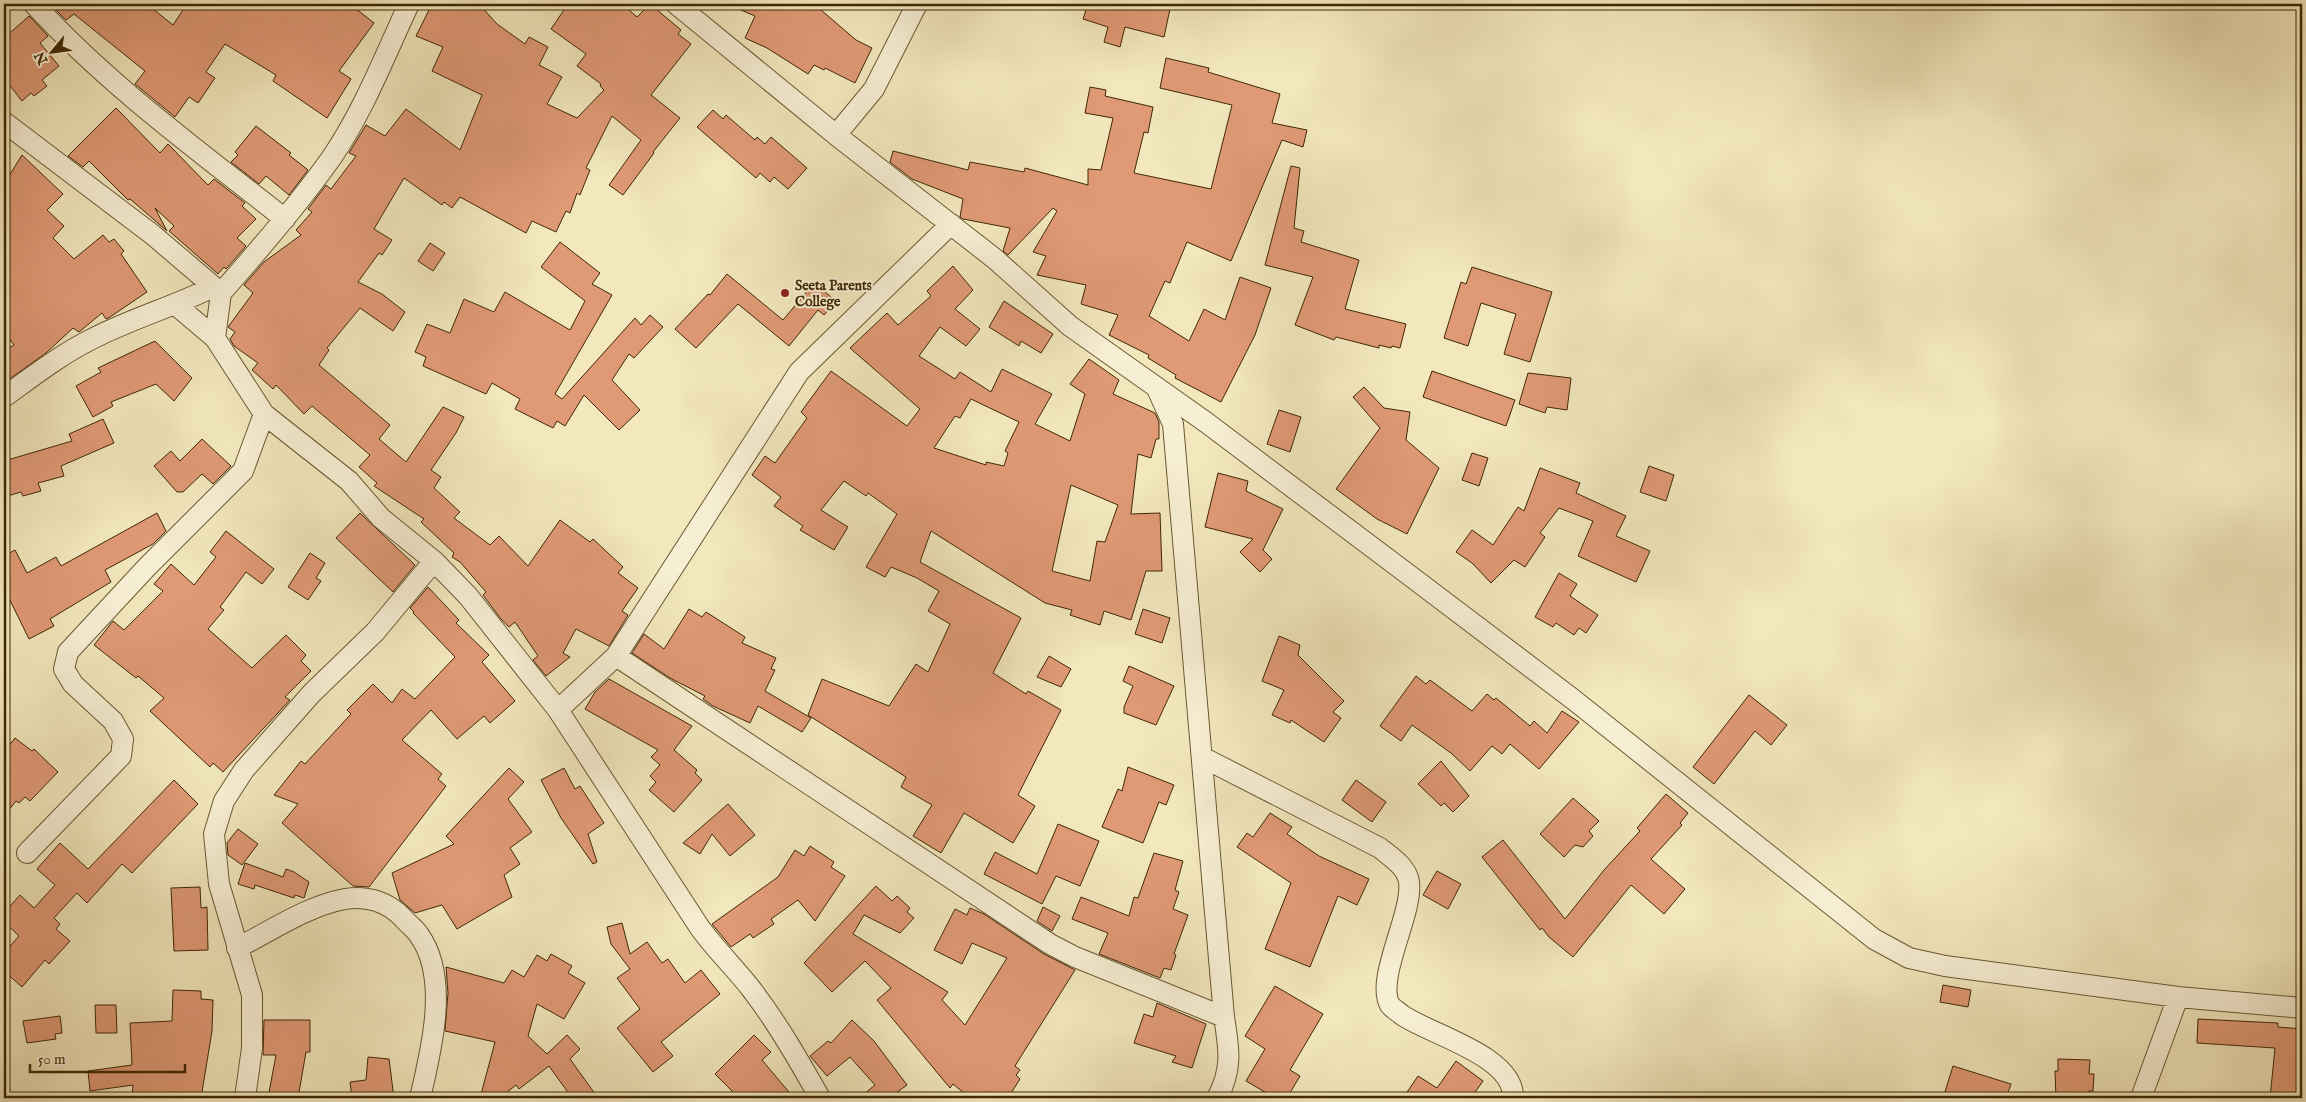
<svg xmlns="http://www.w3.org/2000/svg" width="2306" height="1102" viewBox="0 0 2306 1102" font-family="'IM FELL English',serif">
	<style>
		.building { fill: #df9975; stroke: #3f2804; fill-rule: evenodd }
		.lines { fill: none; stroke-linecap: round; stroke-linejoin: round }
		.street-casing { stroke: #6c5832; stroke-width: 22 }
		.street { stroke: #f7efd4; stroke-width: 20 }
		.poi-dot { fill: #8f2418; stroke: #f7efd4; stroke-width: 2 }
		.labels { text-anchor: middle; stroke-width: 4; stroke-linejoin: round; paint-order: stroke }
		.poi-label { font-size: 14px; font-weight: bold; fill: #3f2804; stroke: #f7efd4; text-anchor: start }
	</style>
	<rect width="100%" height="100%" fill="#f2e7bd"/>
	<filter id="stains"><feTurbulence type="fractalNoise" baseFrequency=".004" numOctaves="4"/><feColorMatrix values="0 0 0 0 .2 0 0 0 0 .09 0 0 0 0 .02 0 0 0 .5 -.17"/></filter>
	<radialGradient id="worn" r=".72"><stop offset=".6" stop-color="#630" stop-opacity="0"/><stop offset="1" stop-color="#630" stop-opacity=".3"/></radialGradient>
	<path class="building" d="M50 4H147L173 25 187 4H350L374 23 339 71 351 79 327 118 273 81 276 75 225 44 206 72 215 78 198 103 189 97 175 117 135 84 145 71 74 14 66 20Z
		M432 4H479L497 24 525 44 529 37 548 47 539 65 562 77 547 104 577 118 604 90 600 86 601 84 577 66 586 54 551 29 568 4H622L637 17 650 4 681 30 678 34 691 44 651 95 680 118 653 152 654 153 623 195 609 185 641 140 612 116 586 168 590 170 580 195 577 193 570 213 566 211 556 232 532 221 526 233 460 197 452 208 444 202 442 205 404 178 374 229 392 240 382 255 379 253 358 282 382 294 405 312 393 331 360 308 327 348 329 350 319 365 390 425 379 439 406 462 443 407 464 417 456 433 431 470 441 477 434 488 460 512 454 518 490 545 499 536 528 566 560 520 590 542 593 539 623 567 618 573 638 588 622 611 628 615 609 646 576 629 563 653 570 657 546 676 533 660 538 656 515 622 509 627 501 619 483 595 486 592 460 562 452 557 454 553 421 522 424 519 374 486 377 483 359 467 370 455 312 406 304 414 276 385 273 389 252 370 258 363 234 346 230 339 235 332 228 327 253 293 244 285 264 262 301 235 296 230 312 212 308 209 326 185 331 189 356 156 349 153 366 125 385 136 406 109 460 150 482 95 432 71 443 47 416 36Z
		M727 4H814L856 40 872 48 855 83 825 68 824 70 814 65 808 74 767 48 745 38 755 16Z
		M1088 4H1171L1164 37 1125 27 1120 47 1104 42 1108 27 1083 19Z
		M29 16 48 36 40 43 59 66 42 80 47 86 34 96 31 93 22 101 4 78V38Z
		M1166 58 1209 68 1208 72 1280 94 1272 123 1307 130 1303 147 1282 140 1231 261 1187 242 1170 283 1165 281 1149 316 1189 341 1204 309 1225 320 1240 277 1271 288 1255 335 1221 402 1175 378 1176 375 1148 358 1149 355 1109 335 1118 315 1081 304 1086 285 1037 275 1046 256 1033 252 1057 211 1053 208 1008 255 1003 251 1010 228 963 219 960 217 963 199 912 179 890 162 893 151 968 170 970 162 1024 172 1025 168 1088 185V169L1101 170 1113 118 1085 113 1090 87 1106 90 1105 96 1153 107 1148 133 1144 132 1134 173 1211 189 1232 105 1160 88Z
		M116 108 160 153 168 144 208 185 214 179 245 203 242 206 256 219 237 238 246 246 226 269 224 267 218 274 169 231 174 226 155 208 167 231 130 199 128 200 89 161 83 167 68 156Z
		M713 110 723 119 726 115 755 140 757 137 765 144 771 137 807 168 788 189 774 177 770 182 760 173 756 178 697 127Z
		M256 126 291 153 289 155 308 170 289 195 266 176 259 184 231 162 238 155 235 152Z
		M22 155 63 194 47 210 64 226 53 238 74 259 103 235 109 242 114 239 124 251 121 254 147 292 110 317 106 319 102 313 79 332 73 328 46 353 4 383V351L14 345 4 331V184Z
		M1291 166 1300 168 1294 228 1304 231 1301 242 1359 260 1345 309 1406 324 1400 348 1392 346 1391 348 1379 345V348L1336 337 1334 340 1295 325 1313 277 1265 265Z
		M560 242 600 273 592 284 612 295 555 394 562 399 635 318 641 325 650 315 663 327 634 358 629 354 612 380 640 410 619 430 584 395 565 426 557 421 553 428 515 409 520 399 492 383 486 394 423 366 426 357 415 352 427 324 450 333 464 299 494 312 505 292 570 330 585 301 541 267Z
		M430 243 445 253 433 271 418 261Z
		M953 266 973 290 955 309 980 329 966 346 940 327 919 356 955 379 960 372 991 392 1002 369 1052 394 1035 424 1070 441 1085 394 1070 384 1089 359 1119 380 1113 394 1155 413 1159 422V439H1156L1151 458 1138 454 1131 514 1160 513 1162 571H1146L1131 620 1104 611 1100 625 1070 615 1072 610 1045 603 931 531 920 562 1021 618 993 673 1026 694 1028 691 1061 710 1018 795 1035 806 1013 843 964 813 941 853 913 836 932 805 901 787 906 777 808 715 822 679 889 706 916 664 928 672 950 624 928 611 939 591 917 578 891 567 885 577 866 567 897 514 868 493 866 496 844 481 821 510 848 527 834 550 800 530 803 526 774 506 781 497 752 475 765 456 775 463 807 418 801 412 831 371 907 426 920 409 850 348 887 313 898 325 931 296 927 291ZM971 399 1019 422 1005 451 1008 453 1004 466 986 462V465L934 448 955 416 960 418ZM1071 485 1118 505 1105 542 1097 541 1090 581 1052 571Z
		M1472 267 1552 292 1530 362 1504 354 1516 314 1481 303 1468 346 1444 338 1461 282 1466 284Z
		M727 274 783 320 814 283 836 301 824 315 818 310 789 346 738 304 696 348 675 329 708 294 710 295Z
		M1004 301 1053 334 1041 353 1021 341 1019 346 989 327Z
		M155 341 192 378 174 401 156 384 111 402 113 406 93 417 76 386 101 372 98 368Z
		M1432 371 1515 400 1506 426 1423 397Z
		M1528 373 1571 378 1567 410 1547 407 1545 413 1519 404Z
		M1364 387 1384 408 1410 412 1406 440 1439 468 1407 534 1377 519 1336 489 1380 428 1353 397Z
		M1279 410 1301 417 1290 452 1267 444Z
		M103 419 114 443 61 466 64 476 38 483 41 491 23 496 21 492 4 497V461L72 441 69 434Z
		M202 439 231 466 213 484 202 474 183 492H177L154 466 171 451 180 461Z
		M1472 453 1488 458 1479 486 1462 480Z
		M1649 466 1674 475 1666 501 1640 492Z
		M1540 468 1580 483 1576 493 1626 516 1616 536 1650 551 1636 582 1578 556 1593 521 1559 508 1540 533 1545 537 1525 567 1514 560 1491 583 1472 563 1456 552 1472 530 1493 545 1518 507 1524 511Z
		M1218 473 1248 481 1246 491 1283 509 1263 550 1272 559 1260 572 1240 552 1253 539 1205 527Z
		M157 513 166 531 153 544 105 570 111 582 50 619 54 626 29 639 4 588V556L15 550 27 573 56 557 61 566Z
		M360 513 415 565 393 592 336 538Z
		M226 531 274 569 262 584 246 572 220 607 224 610 208 629 252 668 286 635 306 655 301 661 311 671 285 697 290 700 223 772 213 763 210 767 150 711 164 698 138 676 136 678 94 645 113 621 124 630 163 591 154 584 171 564 194 585 216 557 210 552Z
		M310 553 325 563 316 578 321 581 308 600 288 587Z
		M1559 573 1577 584 1570 596 1598 615 1586 633 1579 628 1574 635 1556 623 1553 627 1535 617Z
		M428 587 459 620 456 623 489 655 482 662 515 701 490 723 484 716 457 739 431 710 402 740 442 774 438 779 446 786 369 887 353 886 282 823 298 804 274 795 301 761 305 764 351 714 347 710 373 684 392 703 402 689 415 699 455 657 413 613 414 612 410 608Z
		M689 609 702 617 706 612 745 637 742 643 776 658 771 669 775 670 765 691 811 718 802 732 758 706 750 723 713 706 703 699 705 696 670 678 632 653 644 634 664 649Z
		M1143 609 1170 618 1162 643 1135 634Z
		M1279 636 1300 645 1298 655 1344 701 1333 712 1341 718 1324 742 1291 720 1290 723 1272 715 1284 690 1262 681Z
		M1049 656 1071 669 1061 687 1037 677Z
		M1129 666 1174 686 1156 725 1124 713V707L1133 686 1123 681Z
		M1416 676 1426 684 1430 680 1472 711 1487 694 1494 700 1496 698 1530 726 1534 721 1547 733 1562 711 1579 722 1539 769 1510 744 1502 754 1492 746 1470 771 1451 753 1412 725 1401 741 1380 726Z
		M609 679 692 726 674 750 697 770 695 773 702 780 674 812 649 790 656 782 650 776 660 765 651 757 658 750 585 709 595 692Z
		M1749 695 1787 725 1771 745 1755 731 1714 784 1693 767Z
		M15 738 32 751 34 749 58 772 30 801 25 797 19 803 16 801 4 816V752Z
		M1441 761 1469 796 1453 812 1444 803 1441 806 1418 784Z
		M1128 767 1174 785 1166 805 1159 802 1143 843 1102 827 1118 789 1122 791Z
		M509 768 524 782 508 799 532 832 510 848 520 864 504 875 512 897 457 929 442 905 415 913 400 900 392 873 454 844 446 836Z
		M564 768 575 789 580 786 604 823 588 834 597 862 593 864 561 818 541 780Z
		M174 780 198 804 132 873 122 864 87 903 77 893 54 918 60 924 56 929 70 941 49 964 45 960 22 987 4 971V953L19 936 4 922V913L20 895 34 908 55 885 37 869 60 843 88 869Z
		M1356 780 1386 802 1372 822 1342 800Z
		M1666 794 1688 813 1680 823 1682 825 1651 859 1685 889 1664 914 1631 885 1573 957 1549 937 1542 928 1540 930 1482 857 1503 840 1565 919 1604 870 1640 831 1637 828Z
		M1573 798 1599 821 1589 831 1593 836 1583 847 1575 845 1564 857 1540 834Z
		M728 804 755 835 730 856 712 834 700 854 683 843Z
		M1270 813 1292 827 1287 834 1319 856 1369 879 1357 905 1338 896 1310 967 1265 949 1291 883 1237 847 1247 833 1253 837Z
		M1058 824 1099 841 1080 886 1056 876 1042 904 984 874 995 852 1037 874Z
		M238 829 258 844 242 865 228 855 227 843Z
		M810 846 834 862 831 867 845 876 815 921 798 900 771 919 774 924 753 938 750 934 731 947 712 924 778 877 795 850 804 856Z
		M1154 853 1183 861 1175 890 1179 892 1173 909 1188 915 1174 954 1176 955 1171 970 1164 968 1160 978 1099 954 1108 933 1072 919 1081 897 1129 916 1134 897 1138 898Z
		M245 863 283 877 286 869 294 872 309 882 304 898 295 895 294 898 255 885 254 889 238 884Z
		M1437 871 1461 884 1448 909 1423 895Z
		M876 886 892 901 897 896 910 908 907 912 914 918 900 933 864 915 853 934 948 992 942 1000 965 1025 1007 958 972 943 962 964 934 950 955 909 967 915 970 908 984 914 1044 954 1075 970 1015 1066 1020 1070 1016 1075 1020 1079 1008 1098H970L953 1084 950 1088 877 1000 891 988 865 961 832 992 804 963Z
		M200 887 201 908 207 907 208 950 174 951 171 888Z
		M1043 907 1060 916 1052 931 1037 921Z
		M622 923 630 954 647 942 662 963 668 959 685 983 701 970 720 994 661 1042 673 1056 653 1072 617 1028 640 1009 617 978 630 969 611 944 607 927Z
		M551 954 572 966 568 973 585 983 564 1019 537 1004 528 1036 547 1054 567 1035 580 1049 570 1059 598 1098H572L549 1066 519 1089 516 1085 500 1098H480L495 1042 445 1031 448 993 446 967 504 983 512 970 524 977 537 955 547 961Z
		M1943 985 1971 990 1968 1007 1940 1002Z
		M1275 986 1323 1014 1290 1070 1300 1076 1287 1098H1275L1246 1081 1265 1049 1245 1036Z
		M173 990 201 991V999L213 1000 212 1031 201 1098H132L133 1085 90 1091 88 1071 132 1065 130 1023 172 1021Z
		M1157 1003 1206 1024 1192 1068 1172 1062 1176 1056 1134 1043 1144 1014 1153 1017Z
		M95 1005H116L117 1033H96Z
		M60 1016 62 1033 55 1034 56 1039 27 1043 23 1021Z
		M2198 1019 2278 1023V1027L2302 1029V1098H2270L2275 1048 2197 1043Z
		M264 1020H310V1052H306L298 1098H268L276 1055H263Z
		M852 1020 874 1041 907 1085 889 1098H859L875 1085 850 1057 827 1076 810 1056 828 1041 831 1043Z
		M754 1035 771 1052 762 1060 794 1098H739L715 1074Z
		M368 1057 389 1059 394 1098H352L350 1082 366 1080Z
		M2058 1059 2090 1060 2089 1074H2094L2093 1091H2089L2088 1098H2056L2055 1071H2058Z
		M1456 1061 1483 1081 1471 1098H1403L1418 1076 1437 1088Z
		M1953 1066 2011 1084 2006 1098H1943Z"/>
	<g class="lines">
		<g class="street-casing">
			<path id="street" d="M34 4C108 85 199 151 285 219
				M676 4 836 135 995 259 1070 326 1207 423 1413 578 1574 700 1874 939 1909 958 1945 966 2178 997 2302 1008
				M4 122 153 235 221 293 215 338
				M836 135 874 89 917 4
				M176 305 215 338 264 414 349 481 381 518 434 561 468 596 558 710 700 928C716 950 736 969 752 990 778 1024 799 1061 820 1098
				M1158 391 1173 424 1224 1017C1229 1047 1233 1070 1217 1098
				M4 397C32 377 60 355 90 340 130 319 173 307 213 287L221 293C260 249 298 205 332 157 364 110 385 55 409 4
				M616 656 1050 944 1075 957 1224 1017
				M558 710 616 656 799 372 951 224
				M1202 757 1380 848C1391 857 1407 867 1409 882 1413 914 1375 979 1390 1005 1393 1009 1399 1012 1402 1015 1431 1035 1515 1056 1513 1098
				M27 853 121 756 123 739 113 721 73 684 64 669 68 652 147 567 243 471 264 414
				M237 948C271 931 307 906 345 899 367 895 388 902 403 918 408 924 415 929 419 935 450 978 431 1051 420 1098
				M245 1098 252 1048V995L219 884 214 834 224 801 244 770 312 693 375 632 434 561
				M2141 1098 2178 997"/>
		</g>
		<use href="#street" class="street"/>
	</g>
	<circle class="poi-dot" cx="785" cy="293" r="5"/>
	<g class="labels">
		<g class="poi-label">
			<text x="795" y="290">Seeta Parents<tspan x="795" dy="16">College</tspan></text>
		</g>
	</g>
	<rect width="2306" height="1102" fill="none" stroke="#f2e7bd" stroke-width="20"/>
	<rect x="5" y="5" width="2296" height="1092" fill="none" stroke="#3f2804" stroke-width="2.5"/>
	<rect x="10" y="10" width="2286" height="1082" fill="none" stroke="#3f2804"/>
	<g transform="translate(52 52) rotate(241)" stroke="#f7efd4" stroke-width="4" paint-order="stroke">
	<path d="M0-4L9 19L0 12L-9 19Z" fill="#3f2804"/>
	<text y="-8" font-size="14" font-weight="bold" text-anchor="middle" fill="#3f2804">N</text>
	</g>
	<path d="M30 1064v8h155v-8" fill="none" stroke="#3f2804" stroke-width="2.5"/>
	<text x="38" y="1064" font-size="15" fill="#3f2804" stroke="#f7efd4" stroke-width="4" paint-order="stroke">50 m</text>
	<rect width="100%" height="100%" filter="url(#stains)"/>
	<rect width="100%" height="100%" fill="url(#worn)"/>
</svg>
